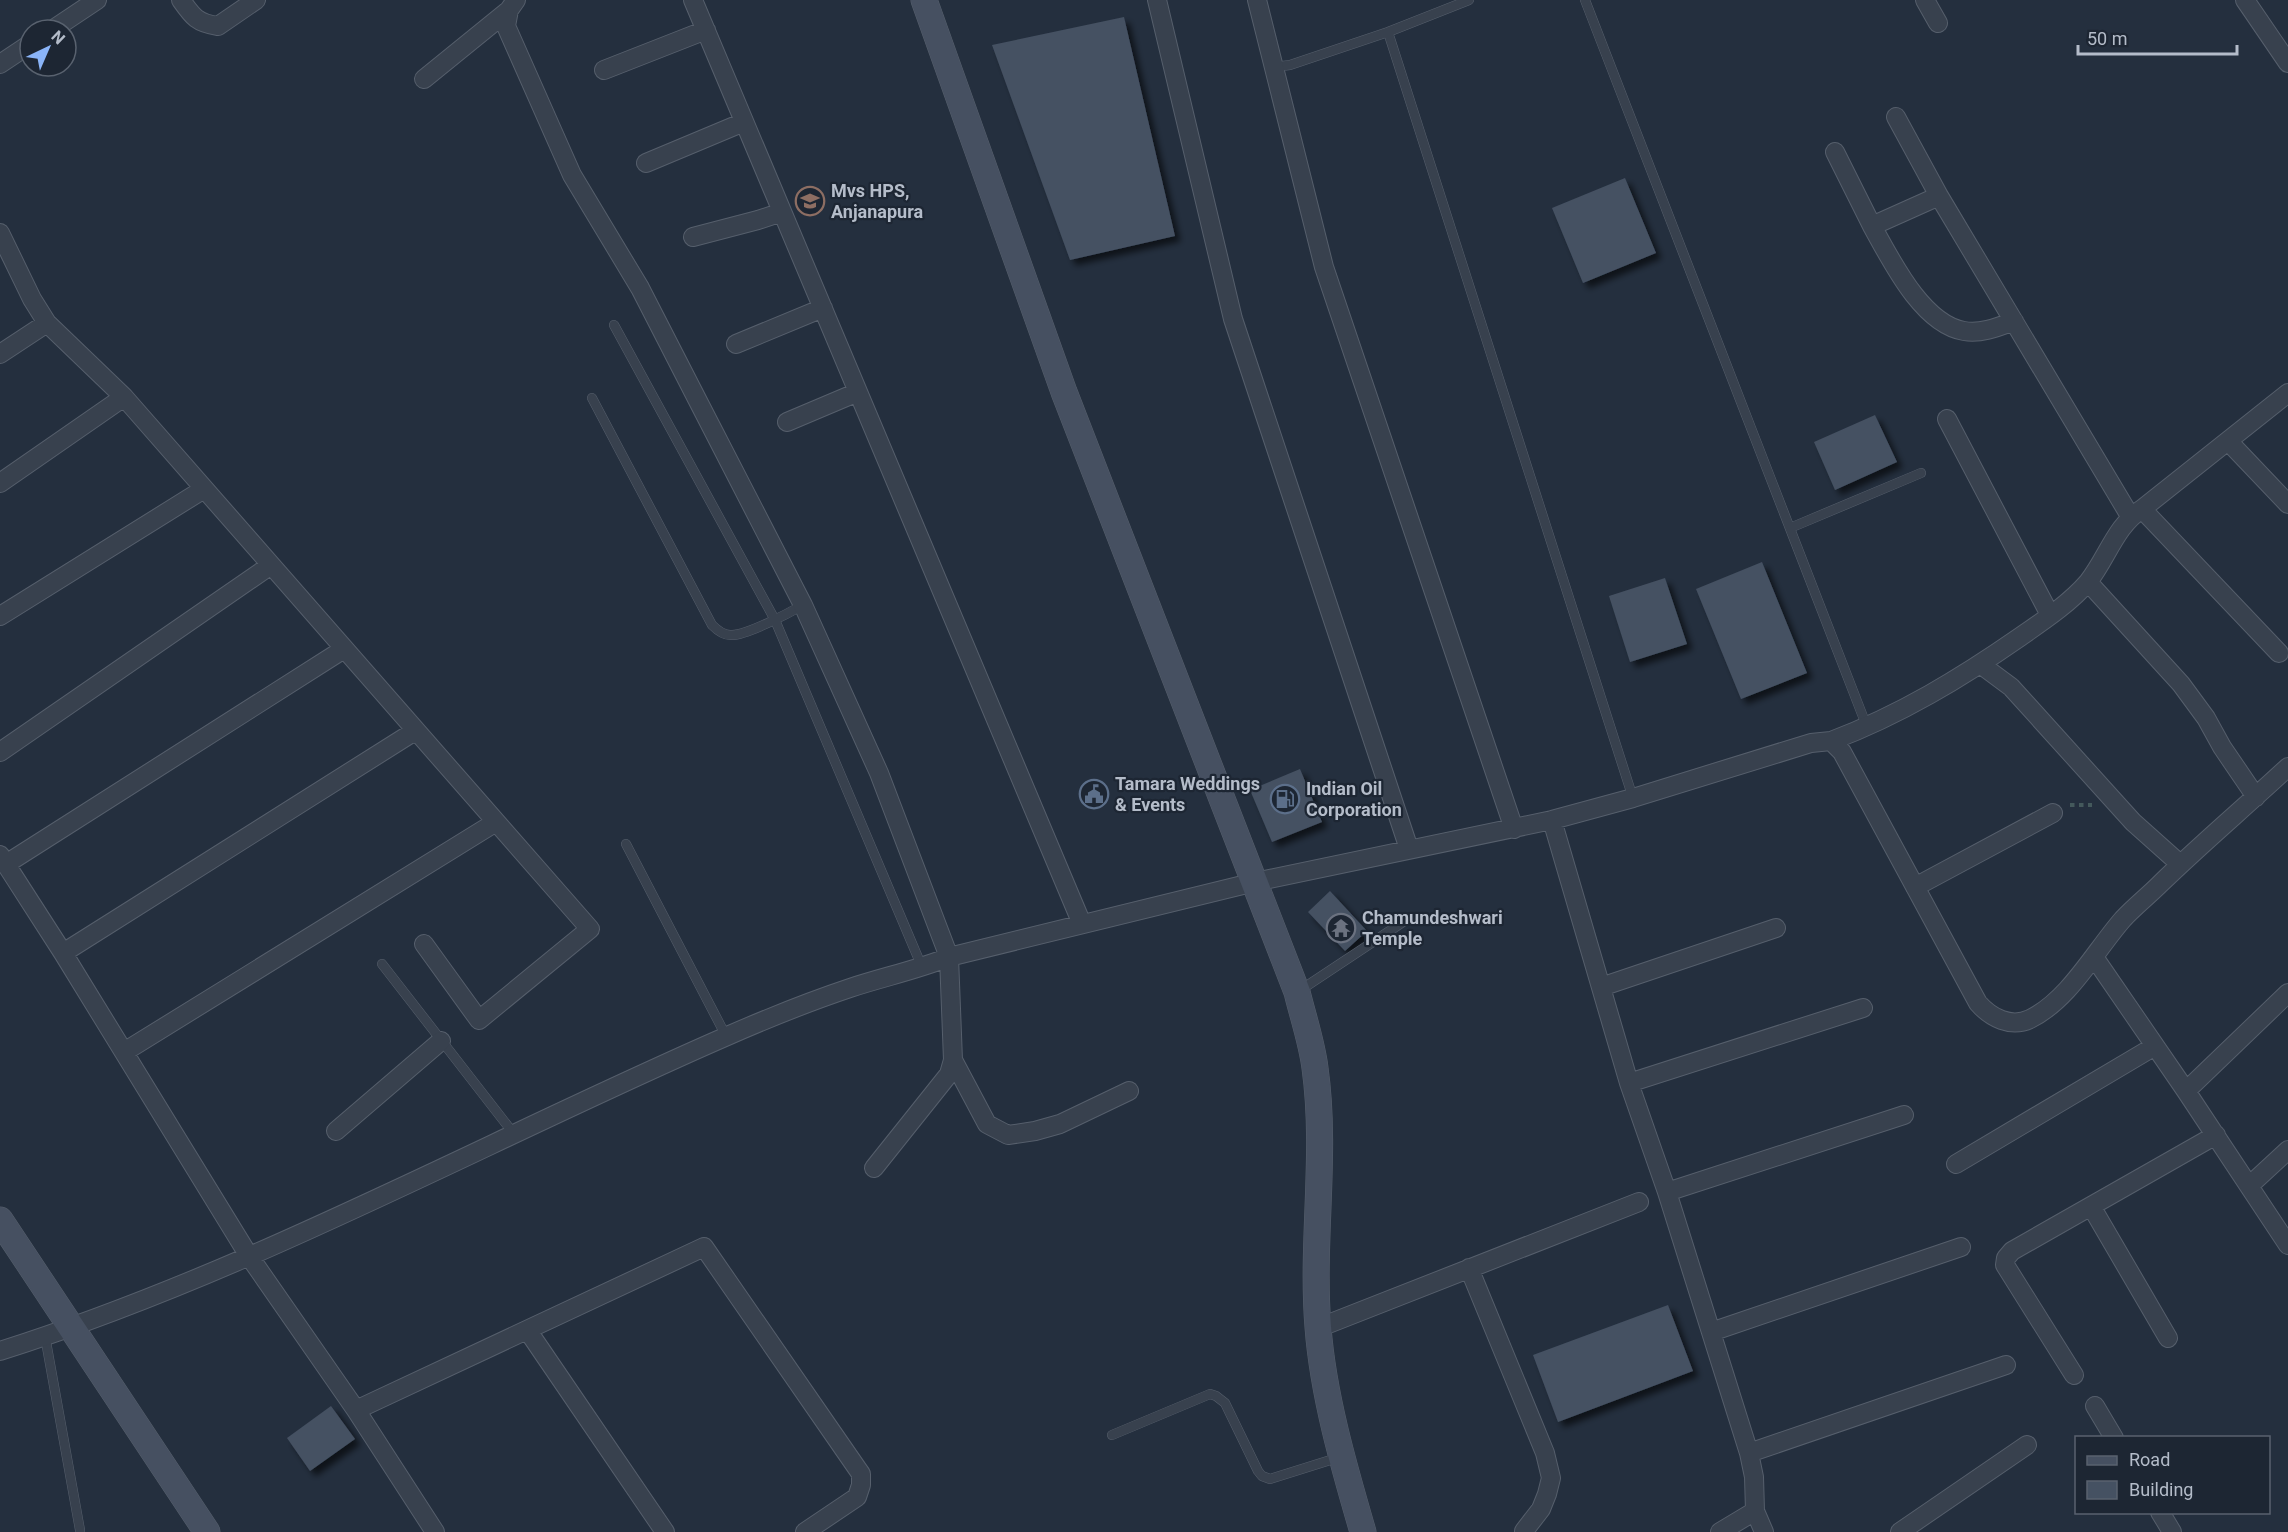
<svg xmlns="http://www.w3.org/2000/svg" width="2288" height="1532" viewBox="0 0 2288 1532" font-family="Roboto,sans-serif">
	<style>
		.building { fill: #455162; filter: url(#shadow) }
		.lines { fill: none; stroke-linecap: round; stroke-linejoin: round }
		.lane-casing { stroke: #565f6c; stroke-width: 10 }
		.street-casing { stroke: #565f6c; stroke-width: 20 }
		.secondary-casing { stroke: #565f6c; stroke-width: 27 }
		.path { stroke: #44595c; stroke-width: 4; stroke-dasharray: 4.5 4.5; stroke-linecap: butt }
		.lane { stroke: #38414e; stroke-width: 9 }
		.street { stroke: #38414e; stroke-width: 18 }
		.secondary { stroke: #465061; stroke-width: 26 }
		.labels { text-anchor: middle; stroke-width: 4.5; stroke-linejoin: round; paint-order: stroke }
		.poi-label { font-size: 18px; font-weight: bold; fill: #b4bcc9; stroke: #1d2633; text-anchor: start }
	</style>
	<defs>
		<filter id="shadow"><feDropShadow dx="5.5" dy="5.5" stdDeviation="3" flood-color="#0009"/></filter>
	</defs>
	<rect width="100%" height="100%" fill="#242f3e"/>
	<path class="building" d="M1124 17 1175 236 1070 260 992 45Z
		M1625 178 1656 253 1583 283 1552 208Z
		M1875 415 1897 462 1835 490 1814 442Z
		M1762 562 1807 673 1741 699 1696 589Z
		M1665 578 1687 644 1630 662 1609 596Z
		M1300 769 1322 822 1272 842 1250 790Z
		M1330 891 1367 931 1345 951 1308 912Z
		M1668 1305 1693 1371 1558 1422 1533 1355Z
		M331 1406 355 1439 310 1471 287 1438Z"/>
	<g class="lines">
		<g class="lane-casing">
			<path id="lane" d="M1585 0 1867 727
				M1388 32 1633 798
				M1274 67 1290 65 1388 32 1469 0
				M614 325 775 620 922 967
				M592 398 712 625C717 630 724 636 732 635 747 635 789 613 803 605
				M1790 528 1921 473
				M626 844 726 1036
				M382 964 514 1134
				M1299 991 1403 922
				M45 1336 80 1530
				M1112 1435 1210 1394 1216 1396 1225 1403 1258 1471 1262 1476 1270 1479 1340 1457"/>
		</g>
		<g class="street-casing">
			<path id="street" d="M181 0C193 17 197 23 218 26L256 0
				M516 0 509 10 506 26 572 175 640 288 699 403 803 605 879 773 949 957 953 1060 949 1074 874 1168
				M693 0 1082 924
				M1157 0 1233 319 1409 849
				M1257 0 1324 267 1514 829
				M1925 0 1938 23
				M2245 0 2288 63
				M52 30 97 0
				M0 64 30 44
				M604 70 706 30
				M424 79 509 10
				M1896 117 1939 196 2130 516
				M1835 152 1872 226 1939 196
				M646 163 744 122
				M1872 226C1891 260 1922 324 1964 331 1981 334 1998 327 2014 321
				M0 233 32 299 47 323 124 397 590 929 479 1020 424 944
				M693 237 758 220 782 212
				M736 344 823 308
				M0 354 47 323
				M1947 419 2050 615
				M787 422 858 392
				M2228 441 2288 504
				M0 483 124 397
				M2142 509 2279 653
				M2088 582 2181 684 2206 718 2222 747 2256 797
				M0 616 204 489
				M1980 664 2011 687 2133 822 2180 864
				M1831 741C1900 715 1961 678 2020 637 2043 621 2070 603 2088 582 2107 558 2116 525 2142 509L2288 393
				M0 752 271 565
				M1552 820 1629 1083 1667 1192 1749 1453 1754 1477 1755 1511 1764 1532
				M0 855 63 953 249 1256 356 1410 435 1532
				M6 864 344 649
				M1915 887 2053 813
				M63 953 415 731
				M2094 957 2186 1091 2288 1245
				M1601 987 1776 928
				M124 1052 496 822
				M953 1060 987 1124 1008 1135 1035 1131 1060 1124 1129 1091
				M1629 1083 1863 1008
				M2186 1091 2288 993
				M336 1131 441 1041
				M1956 1164 2155 1046
				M2249 1186 2288 1150
				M1667 1192 1904 1115
				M2091 1206 2168 1338
				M1469 1268 1545 1453 1551 1478 1547 1494 1541 1509 1524 1531
				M1318 1328 1639 1202
				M528 1331 665 1532
				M1711 1332 1961 1247
				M0 1351C252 1271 484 1142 725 1037 766 1019 808 1002 850 988 883 977 917 970 949 957L1255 882 1552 820 1633 798 1811 743 1831 741 1842 752 1978 1003C1991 1018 2011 1028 2030 1019 2069 1000 2095 951 2123 919 2134 907 2148 896 2160 884 2201 844 2245 807 2288 767
				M2074 1375 2005 1265 2006 1258 2012 1251 2216 1135
				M2095 1406 2114 1438
				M356 1410 704 1247 861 1474V1485L857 1497 805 1532
				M1749 1453 2006 1365
				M2160 1512 2172 1532
				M1720 1532 1755 1511
				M1900 1532 2027 1445"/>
		</g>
		<g class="secondary-casing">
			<path id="secondary" d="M924 0 1064 392 1297 992C1303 1017 1312 1043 1315 1068 1327 1154 1311 1241 1318 1327 1323 1395 1344 1467 1363 1532
				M0 1220 207 1532"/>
		</g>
		<path class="path" d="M2070 805H2092"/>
		<use href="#lane" class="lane"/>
		<use href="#street" class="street"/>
		<use href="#secondary" class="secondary"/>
	</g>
	<defs>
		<g id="school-ring" transform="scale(1.5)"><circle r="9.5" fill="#1d2633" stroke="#8d6e63" stroke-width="1.5"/><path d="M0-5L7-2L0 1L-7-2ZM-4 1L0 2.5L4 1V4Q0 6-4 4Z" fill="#8d6e63"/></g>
		<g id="civic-ring" transform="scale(1.5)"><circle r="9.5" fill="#1d2633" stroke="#5c6f8a" stroke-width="1.5"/><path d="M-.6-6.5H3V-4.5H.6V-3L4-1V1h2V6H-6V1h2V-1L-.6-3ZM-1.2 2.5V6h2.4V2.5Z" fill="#5c6f8a"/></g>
		<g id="fuel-ring" transform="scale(1.5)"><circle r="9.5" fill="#1d2633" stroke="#5c6f8a" stroke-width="1.5"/><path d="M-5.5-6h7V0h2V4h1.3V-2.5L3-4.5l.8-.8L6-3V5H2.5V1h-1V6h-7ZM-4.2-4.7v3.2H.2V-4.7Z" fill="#5c6f8a"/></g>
		<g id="temple-ring" transform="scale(1.5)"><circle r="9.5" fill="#1d2633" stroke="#6b7280" stroke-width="1.5"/><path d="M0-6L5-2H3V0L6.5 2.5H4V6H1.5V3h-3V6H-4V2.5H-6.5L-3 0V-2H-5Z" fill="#6b7280"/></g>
	</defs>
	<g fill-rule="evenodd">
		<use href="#school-ring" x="810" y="201"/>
		<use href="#civic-ring" x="1094" y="794"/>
		<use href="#fuel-ring" x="1285" y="799"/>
		<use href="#temple-ring" x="1341" y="928"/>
	</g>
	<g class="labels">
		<g class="poi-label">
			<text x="831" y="197">Mvs HPS,<tspan x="831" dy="21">Anjanapura</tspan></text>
			<text x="1115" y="790">Tamara Weddings<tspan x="1115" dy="21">&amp; Events</tspan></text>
			<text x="1306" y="795">Indian Oil<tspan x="1306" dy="21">Corporation</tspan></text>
			<text x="1362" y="924">Chamundeshwari<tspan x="1362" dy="21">Temple</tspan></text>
		</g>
	</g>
	<rect x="2075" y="1436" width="195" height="78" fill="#1d2633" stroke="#59626f" stroke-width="1.5"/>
	<rect x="2087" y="1456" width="30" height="9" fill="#465061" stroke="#59626f" stroke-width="1.5"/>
	<text x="2129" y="1466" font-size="18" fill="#b4bcc9">Road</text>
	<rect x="2087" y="1481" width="30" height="18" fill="#455162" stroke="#59626f" stroke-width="1.5"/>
	<text x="2129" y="1496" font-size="18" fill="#b4bcc9">Building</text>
	<g transform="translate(48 48) rotate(44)"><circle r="28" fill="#1d2633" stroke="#59626f" stroke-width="1.5"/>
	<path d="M0-4.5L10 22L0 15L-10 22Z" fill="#8ab4f8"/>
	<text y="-9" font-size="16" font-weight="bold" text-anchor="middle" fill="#b4bcc9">N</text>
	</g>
	<path d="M2078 45v9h159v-9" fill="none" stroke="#b4bcc9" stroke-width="3"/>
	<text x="2087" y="45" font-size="18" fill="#b4bcc9" stroke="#1d2633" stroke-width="4.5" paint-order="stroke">50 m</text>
</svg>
